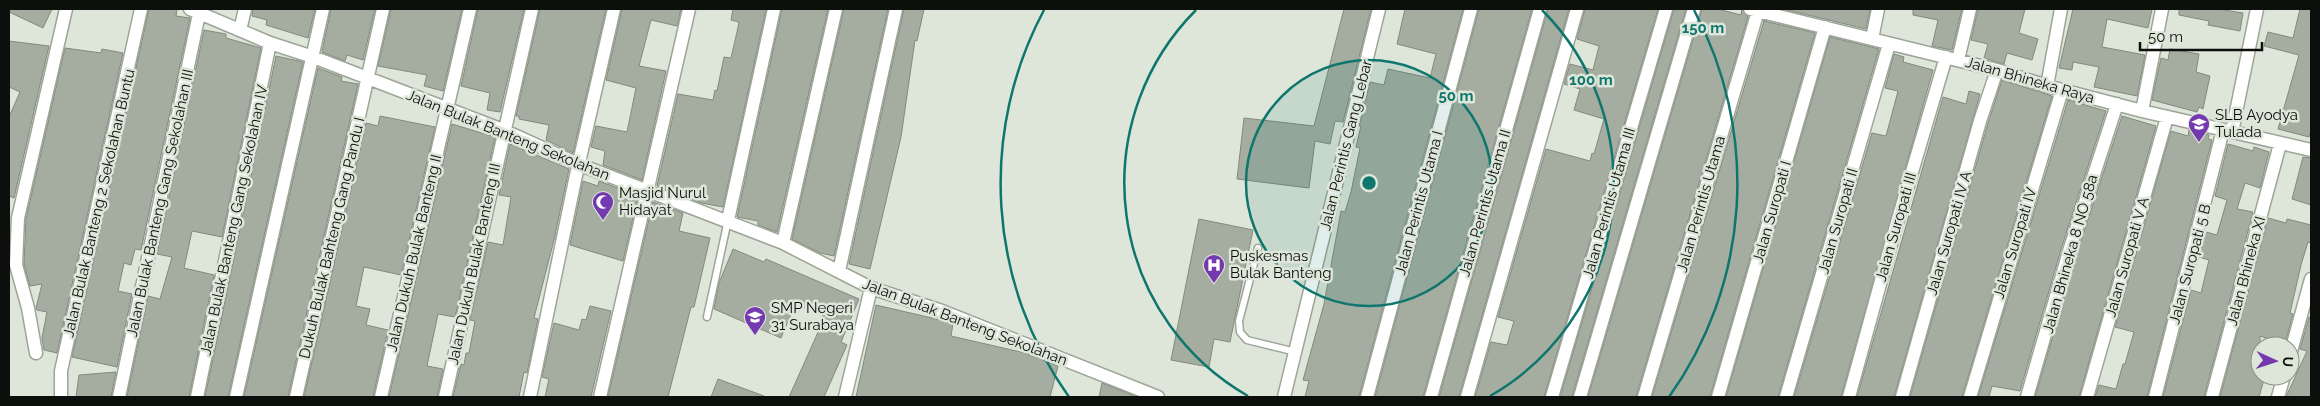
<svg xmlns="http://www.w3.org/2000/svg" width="2320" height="406" viewBox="0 0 2320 406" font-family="Raleway,sans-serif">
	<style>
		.building { fill: #a5ada1; stroke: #82897d }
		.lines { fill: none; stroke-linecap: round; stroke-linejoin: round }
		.service-casing { stroke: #9da598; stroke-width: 9 }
		.minor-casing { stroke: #9da598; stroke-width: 15 }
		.service { stroke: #fff; stroke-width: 6 }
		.minor { stroke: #fff; stroke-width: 12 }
		.ring { fill: none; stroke: #0f766e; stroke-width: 2.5 }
		.labels { text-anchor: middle; stroke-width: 5; stroke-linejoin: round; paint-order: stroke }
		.street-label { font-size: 15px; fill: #0c0f0b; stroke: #dee6d9 }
		.poi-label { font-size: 15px; fill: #0c0f0b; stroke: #dee6d9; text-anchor: start }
		.centre { fill: #0f766e; stroke: #dee6d9; stroke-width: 2.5 }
		.ring-label { font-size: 15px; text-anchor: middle; font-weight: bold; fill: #0f766e; stroke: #dee6d9; stroke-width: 5; stroke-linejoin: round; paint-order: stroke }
	</style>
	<rect width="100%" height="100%" fill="#dee6d9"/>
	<path class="building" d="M9 9H52L43 28 9 12Z
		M149 9H177L176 16 190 18 141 250 135 249 131 265 124 263 118 291 132 294 117 367 72 357Z
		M253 9H315L308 38 266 25 267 20 252 16Z
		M331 9H375L363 60 347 55 345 61 322 52Z
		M391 9H462L443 91 424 86 427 75 378 66Z
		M478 9H524L500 112 487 110 490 93 461 86Z
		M540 9H606L573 153 546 140 549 125 519 119V116H516Z
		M622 9H681L677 26 651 20 639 66 666 71 642 180 603 165 605 151 591 147 596 126 627 132 636 88 606 80Z
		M733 9H766L723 207 701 203 657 186 678 94 713 100 715 90 717 91 724 57 731 58 737 32 739 22 731 20Z
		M782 9H828L777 232 758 225V221L737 217Z
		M844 9H888L834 256 820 253 792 239Z
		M904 9H924L917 41 915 40 901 137 870 269 849 264Z
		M1344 9H1371L1343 122 1335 121 1330 144 1315 141 1309 188 1237 179 1244 118 1314 126Z
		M1405 9H1463L1359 397H1305L1309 381 1303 380 1324 304 1341 211 1345 212 1351 192 1360 148 1356 147 1361 126H1359L1370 82 1384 85 1388 69 1430 78 1436 54 1397 44Z
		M1479 9H1532L1423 397H1375Z
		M1548 9H1569L1459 397H1439Z
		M1585 9H1658L1544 397H1475L1491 342 1507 345 1514 321 1498 317 1546 149 1590 161 1592 153 1594 154 1604 119 1574 110 1580 89 1564 84 1570 64 1593 70 1599 46 1577 39Z
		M1674 9H1686L1572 397H1560Z
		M1702 9H1718L1741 15 1742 9 1748 17 1636 397H1588Z
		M1783 9H1870L1866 29Z
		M1913 9H1962L1952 50 1932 46 1938 20 1913 15Z
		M1978 9H2025L2019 33 2038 39 2032 60 2007 53 2004 64 1984 58 1988 44 1971 40Z
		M2073 9H2152L2148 28 2107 19 2102 47 2145 55 2137 96 2094 87 2099 67 2073 62 2072 70 2059 68Z
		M2179 9H2218L2243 13 2240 31 2208 25 2209 21 2179 15Z
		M2300 9H2311V130L2309 137 2278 129 2299 55 2264 46 2268 32 2293 38Z
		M1764 21 1815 33 1710 397H1652Z
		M204 30 226 34V38L261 48 222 237 192 231 184 268 214 275 189 397H127L148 296 160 299 172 257 157 254Z
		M1830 37 1879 49 1778 397H1726Z
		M9 41 49 46 14 198 9 196V117L20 92 9 87Z
		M65 48 101 53 102 49 123 53 57 353 44 350 42 338 47 312 37 310 36 308 42 284 30 286 24 264 26 219Z
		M2170 49 2199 54 2196 72 2210 76 2203 109 2199 107 2197 112 2152 100 2161 58 2168 60Z
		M1894 54 1904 57 1903 62 1933 70 1841 397H1794L1872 133 1886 136 1898 91 1885 88Z
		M276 56 303 62 228 397H205Z
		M318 68 342 77 341 81 358 84 288 397H244Z
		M2002 80 2052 96 1962 397H1910L1988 123Z
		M1969 91 1980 94 1894 397H1857L1943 97 1966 104Z
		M2068 100 2106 111 2062 246 2020 391 1992 386 1989 397H1978Z
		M380 116 435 127 401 275 364 267 356 306 370 309 366 325 388 330 373 397H304L366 123 378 126Z
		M2122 116 2156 126 2079 397H2035L2078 250Z
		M452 124 495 137 455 317 438 314 427 366 443 369 437 397H389Z
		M2189 130 2209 135 2208 139 2212 140 2147 397H2095L2099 385 2116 389 2123 364H2125L2134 332 2115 327 2171 131 2188 136Z
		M510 144 569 169 554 240 534 318 538 319 527 373 524 372 519 397H453L461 364 464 365 466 353H469L475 321 470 320 488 242 503 245 511 197 499 195Z
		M2228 144 2253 151 2254 147 2269 152 2260 188 2245 183 2237 209 2253 212 2204 397H2163L2191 290 2201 293 2209 260 2199 257 2206 232 2217 235 2227 200 2215 196Z
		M2303 157 2311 158V205L2292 199Z
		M583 181 598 186 599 181 638 196 623 261 570 245Z
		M653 202 683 213 679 231 710 238 694 307H691L668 397H608Z
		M2268 218 2286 223 2287 219 2311 225V243L2308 242 2301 265 2290 313 2293 314 2285 344 2260 336V376H2265L2259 397H2220Z
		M1199 219 1253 230 1230 342 1214 339 1209 367 1171 360Z
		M733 249 764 262 766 259 859 299 841 342 847 345 824 397H789L819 330 817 329 823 315 795 304 781 338 714 309 719 283Z
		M876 305 945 321 953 324 951 336 1025 353 1058 366 1050 397H856Z
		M590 306 611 311 591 397H545L549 379 542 377 554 323 579 330 582 319 586 320Z
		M2309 317 2311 318V397H2286L2307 351 2300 349Z
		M116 372 111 397H76L79 375Z
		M718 379 764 396V397H711Z
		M1102 383 1137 397H1099Z"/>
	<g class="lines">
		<g class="service-casing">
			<path id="service" d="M1258 248 1239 321 1240 332 1247 340 1296 352
				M707 317 728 220"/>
		</g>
		<g class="minor-casing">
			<path id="minor" d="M190 9 270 43 313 57 503 130 578 164 783 243 871 288 942 311 1158 397
				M1750 9 1997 70 2047 86 2142 111 2311 150
				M240 30 245 9
				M1872 39 1878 9
				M1958 60 1970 9
				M2047 86 2061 9
				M2142 111 2162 9
				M2232 132 2257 9
				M728 220 774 9
				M783 243 836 9
				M839 271 896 9
				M36 353 28 308 16 265 18 218 66 9
				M2290 355 2311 279
				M61 397V371L141 9
				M119 397 200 9
				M197 397 270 43
				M236 397 323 9
				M296 397 383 9
				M381 397 470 9
				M445 397 532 9
				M530 397 575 180 614 9
				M600 397 689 9
				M845 397 871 288
				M1284 397 1379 9
				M1367 397 1471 9
				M1431 397 1540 9
				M1467 397 1577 9
				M1552 397 1666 9
				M1580 397 1694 9
				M1644 397 1758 11
				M1718 397 1825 27
				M1786 397 1889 44
				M1849 397 1896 226 1946 57
				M1902 397 1980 121 1997 70
				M1970 397 2062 90
				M2027 397 2070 248 2117 104
				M2087 397 2167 117
				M2155 397 2223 130
				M2212 397 2280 144
				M2278 397 2284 376"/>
		</g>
		<use href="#service" class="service"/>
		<use href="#minor" class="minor"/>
	</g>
	<circle cx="1369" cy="183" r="123" fill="#0f766e" fill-opacity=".12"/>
	<g class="ring">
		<circle cx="1369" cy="183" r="123"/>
		<path d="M1248 396A245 245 0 0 1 1196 10M1542 10A245 245 0 0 1 1490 396"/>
		<path d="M1069 397A368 368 0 0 1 1044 10M1694 10A368 368 0 0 1 1669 397"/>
	</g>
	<defs>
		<g id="school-pin" transform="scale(1.125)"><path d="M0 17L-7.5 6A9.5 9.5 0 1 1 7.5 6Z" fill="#7539af" stroke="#dee6d9"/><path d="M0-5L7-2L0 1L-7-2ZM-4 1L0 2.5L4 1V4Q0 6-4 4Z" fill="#fff"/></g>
		<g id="mosque-pin" transform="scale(1.125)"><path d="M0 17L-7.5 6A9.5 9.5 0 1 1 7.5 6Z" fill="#7539af" stroke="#dee6d9"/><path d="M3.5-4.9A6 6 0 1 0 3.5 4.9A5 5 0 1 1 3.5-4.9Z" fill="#fff"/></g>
		<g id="hospital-pin" transform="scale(1.125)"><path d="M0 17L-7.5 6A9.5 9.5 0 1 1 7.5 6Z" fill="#7539af" stroke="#dee6d9"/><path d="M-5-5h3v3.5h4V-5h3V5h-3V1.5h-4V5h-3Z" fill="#fff"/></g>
	</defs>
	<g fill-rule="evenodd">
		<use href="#school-pin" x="2199" y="124"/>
		<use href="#mosque-pin" x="603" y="202"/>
		<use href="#hospital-pin" x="1214" y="265"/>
		<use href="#school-pin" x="755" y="317"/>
	</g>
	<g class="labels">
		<g class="street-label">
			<text transform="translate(2030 80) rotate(16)" y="5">Jalan Bhineka Raya</text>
			<text transform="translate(508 135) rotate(22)" y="5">Jalan Bulak Banteng Sekolahan</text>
			<text transform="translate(1346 145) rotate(-76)" y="5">Jalan Perintis Gang Lebar</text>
			<text transform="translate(99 203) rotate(-77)" y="5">Jalan Bulak Banteng 2 Sekolahan Buntu</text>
			<text transform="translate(160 203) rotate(-78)" y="5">Jalan Bulak Banteng Gang Sekolahan III</text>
			<text transform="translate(1419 203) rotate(-75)" y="5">Jalan Perintis Utama I</text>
			<text transform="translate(1485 203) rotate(-74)" y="5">Jalan Perintis Utama II</text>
			<text transform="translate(1609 203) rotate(-74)" y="5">Jalan Perintis Utama III</text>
			<text transform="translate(1701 204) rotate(-74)" y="5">Jalan Perintis Utama</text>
			<text transform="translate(1772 212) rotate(-74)" y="5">Jalan Suropati I</text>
			<text transform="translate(234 220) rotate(-78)" y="5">Jalan Bulak Banteng Gang Sekolahan IV</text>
			<text transform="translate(1838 221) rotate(-74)" y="5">Jalan Suropati II</text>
			<text transform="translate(1896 227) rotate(-74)" y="5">Jalan Suropati III</text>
			<text transform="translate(1949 233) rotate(-74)" y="5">Jalan Suropati IV A</text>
			<text transform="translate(332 238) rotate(-77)" y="5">Dukuh Bulak Bahteng Gang Pandu I</text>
			<text transform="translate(2015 243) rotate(-73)" y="5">Jalan Suropati IV</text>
			<text transform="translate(414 253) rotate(-77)" y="5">Jalan Dukuh Bulak Banteng II</text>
			<text transform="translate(2070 254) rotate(-74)" y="5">Jalan Bhineka 8 NO 58a</text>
			<text transform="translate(2127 257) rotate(-74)" y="5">Jalan Suropati V A</text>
			<text transform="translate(474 264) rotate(-78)" y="5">Jalan Dukuh Bulak Banteng III</text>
			<text transform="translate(2190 264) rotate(-75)" y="5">Jalan Suropati 5 B</text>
			<text transform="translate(2246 271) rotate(-75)" y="5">Jalan Bhineka XI</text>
			<text transform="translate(965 322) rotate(21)" y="5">Jalan Bulak Banteng Sekolahan</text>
		</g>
		<g class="poi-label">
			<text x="2215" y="120">SLB Ayodya<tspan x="2215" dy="17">Tulada</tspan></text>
			<text x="619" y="198">Masjid Nurul<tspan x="619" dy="17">Hidayat</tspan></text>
			<text x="1230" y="261">Puskesmas<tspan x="1230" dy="17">Bulak Banteng</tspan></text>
			<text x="771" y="313">SMP Negeri<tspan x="771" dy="17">31 Surabaya</tspan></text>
		</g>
	</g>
	<circle cx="1369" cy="183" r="8" class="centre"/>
	<g class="ring-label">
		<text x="1703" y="33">150 m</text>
		<text x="1591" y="85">100 m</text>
		<text x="1456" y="101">50 m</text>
	</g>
	<rect width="2320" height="406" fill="none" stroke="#0c0f0b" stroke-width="20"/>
	<g transform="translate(2275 361) rotate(93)"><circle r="24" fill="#dee6d9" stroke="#8a9087"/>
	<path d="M0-4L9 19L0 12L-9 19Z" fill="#7539af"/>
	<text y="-8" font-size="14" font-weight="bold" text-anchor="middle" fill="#0c0f0b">U</text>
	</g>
	<path d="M2140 42v8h122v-8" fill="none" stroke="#0c0f0b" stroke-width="2.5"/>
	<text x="2148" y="42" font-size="15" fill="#0c0f0b" stroke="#dee6d9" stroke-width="4" paint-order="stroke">50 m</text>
</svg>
